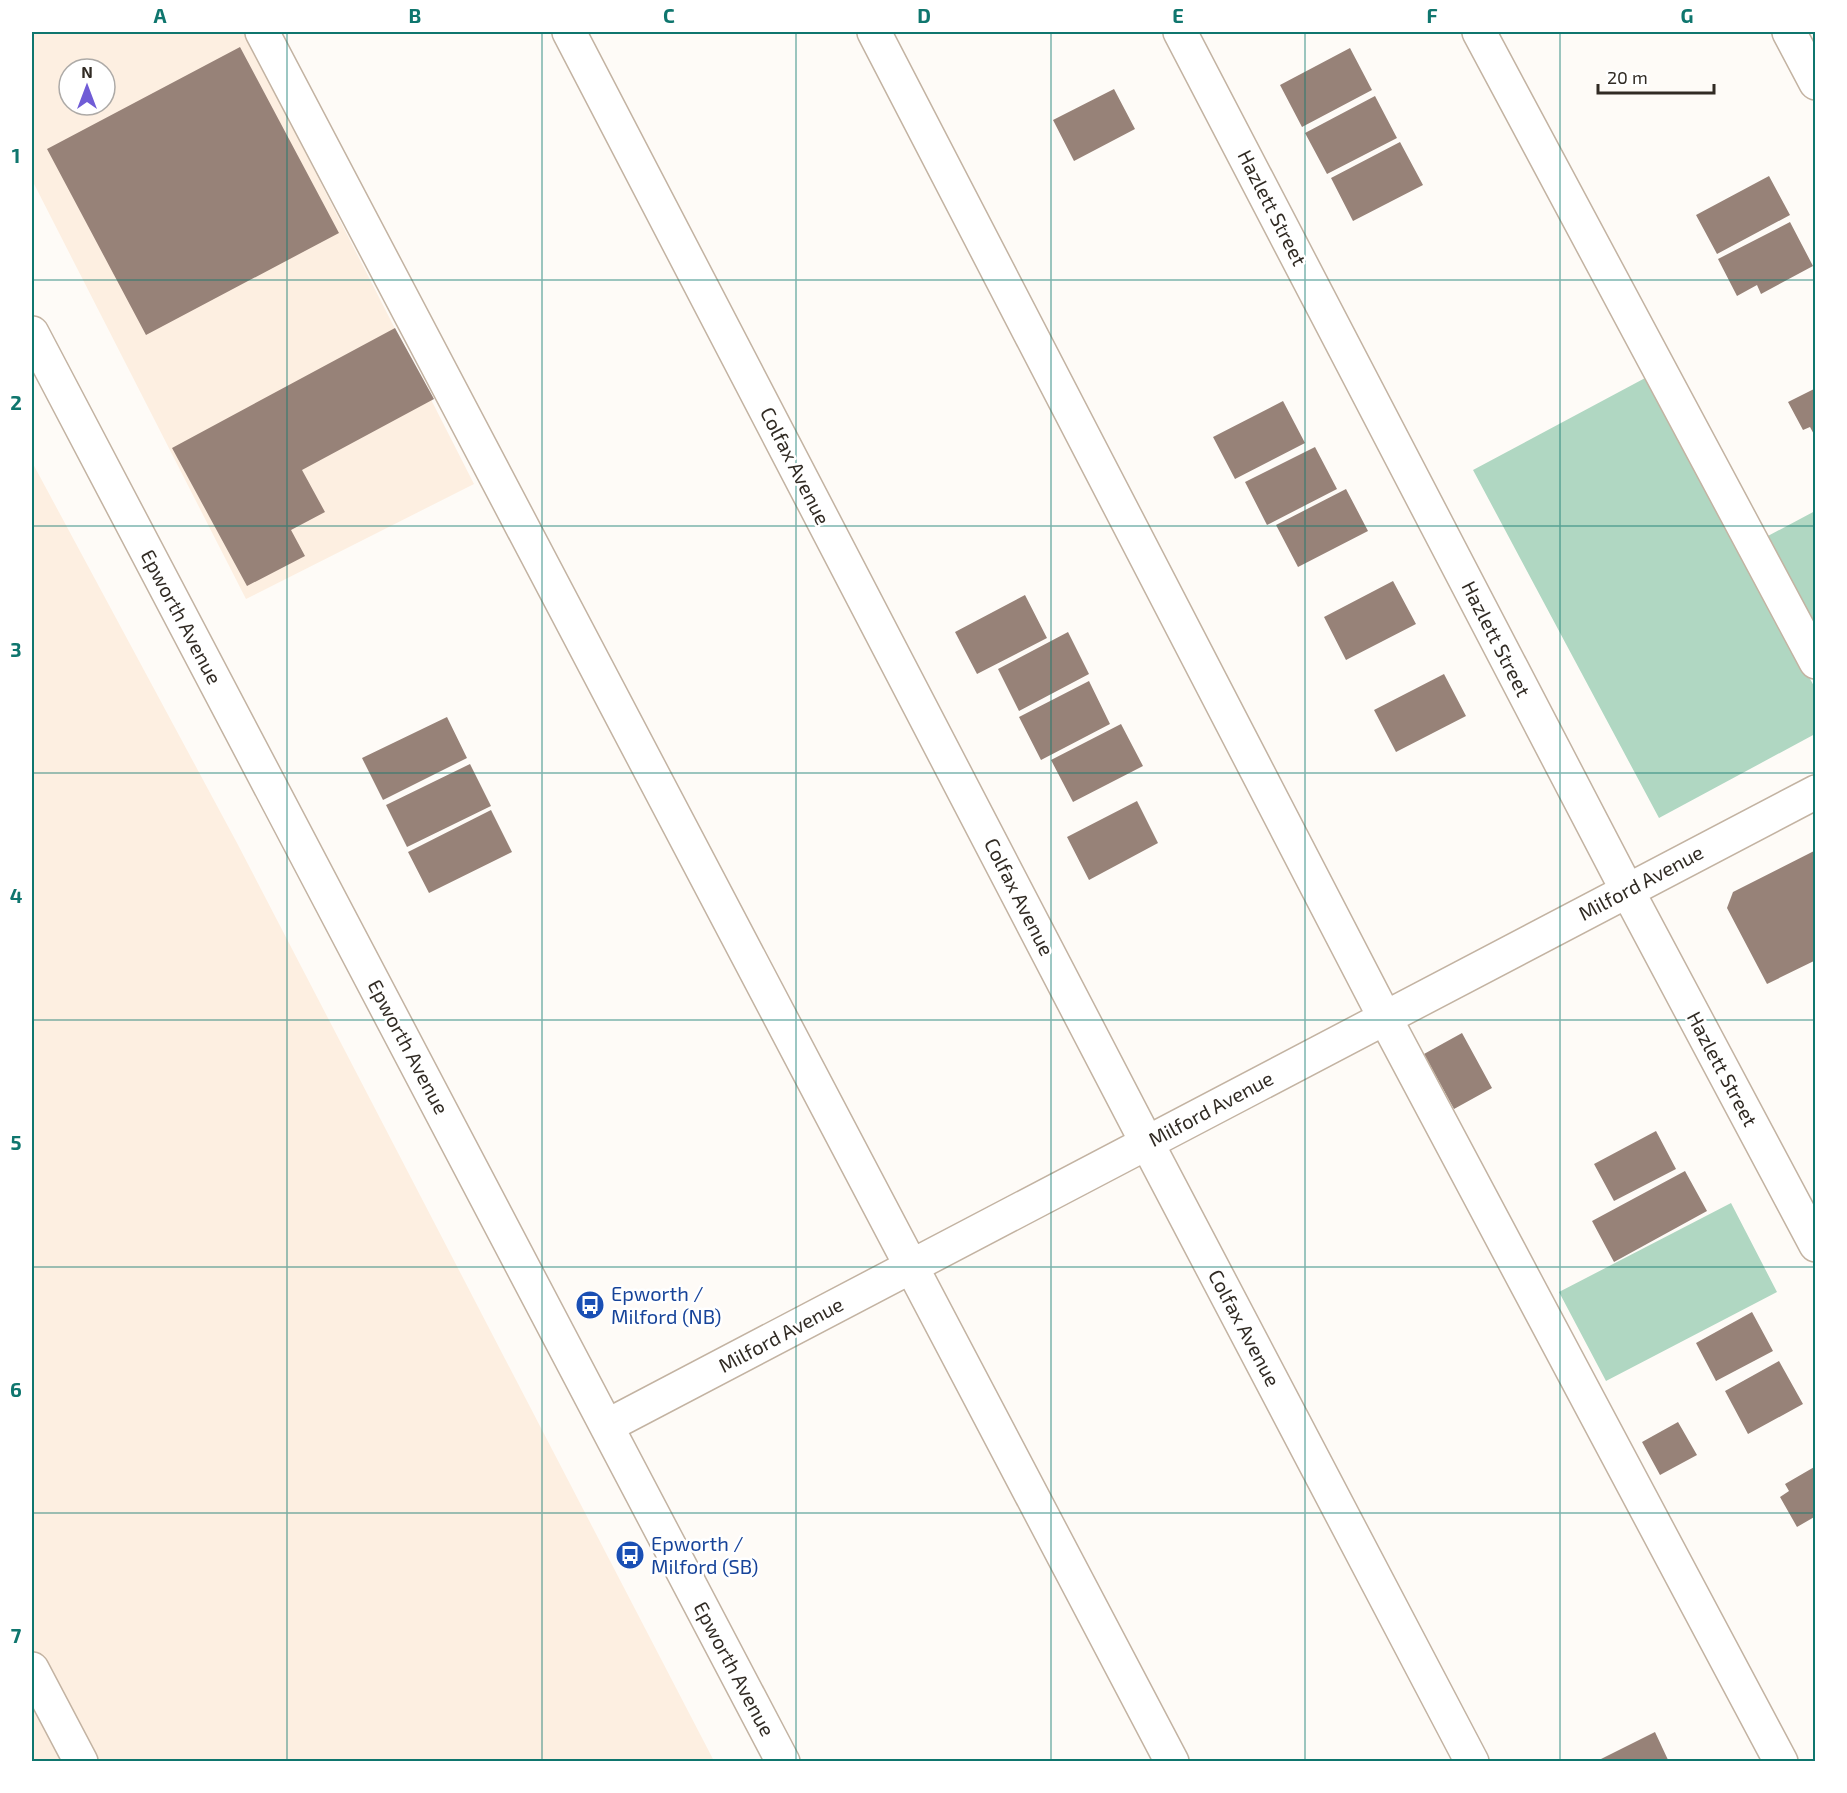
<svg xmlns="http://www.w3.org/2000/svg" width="1847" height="1793" viewBox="0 0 1847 1793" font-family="'Exo 2',sans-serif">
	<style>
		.built { fill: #fdefe1; fill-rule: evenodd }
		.green { fill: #b0d7c2 }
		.building { fill: #978278 }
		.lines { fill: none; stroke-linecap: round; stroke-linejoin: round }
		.minor-casing { stroke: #c3b3a2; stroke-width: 36 }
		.minor { stroke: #fff; stroke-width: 33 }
		.grid { fill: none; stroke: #0f766e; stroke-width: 1.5; stroke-opacity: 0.55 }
		.labels { text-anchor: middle; stroke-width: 5; stroke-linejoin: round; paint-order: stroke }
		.street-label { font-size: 20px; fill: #312b24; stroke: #fff }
		.transit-label { font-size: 20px; fill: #164399; stroke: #fff; text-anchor: start }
		.neatline { fill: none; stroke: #0f766e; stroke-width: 2 }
		.grid-label { font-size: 20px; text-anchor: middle; font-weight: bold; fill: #0f766e }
	</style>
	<rect width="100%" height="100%" fill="#fefbf7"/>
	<path class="built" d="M38 32H244L474 484 246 599 32 180V35ZM69 69H105V105H69Z
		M32 462 237 843 714 1761H32Z"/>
	<path class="green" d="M1647 377 1815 688V734L1659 818 1473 470Z
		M1815 511V631L1766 537Z
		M1731 1203 1777 1292 1606 1381 1559 1292Z"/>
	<path class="building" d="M240 47 339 233 146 335 47 149Z
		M1350 48 1372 90 1302 127 1280 85Z
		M1114 89 1135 129 1074 161 1053 120Z
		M1375 96 1397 138 1327 174 1305 133Z
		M1400 142 1423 185 1353 221 1331 178Z
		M1769 176 1790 215 1717 254 1696 215Z
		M1790 222 1813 266 1761 294 1757 285 1737 296 1718 259Z
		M395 328 434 399 302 470 325 512 291 530 305 556 247 586 172 448Z
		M1816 388V438L1810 427 1803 430 1788 402Z
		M1283 401 1305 443 1235 479 1213 437Z
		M1315 447 1337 489 1267 525 1245 482Z
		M1346 489 1368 531 1298 567 1276 525Z
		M1393 581 1416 624 1346 660 1324 617Z
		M1025 595 1047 638 977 674 955 632Z
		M1068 632 1089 674 1019 711 998 669Z
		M1444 674 1466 716 1396 752 1374 710Z
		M1089 681 1110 724 1041 760 1019 717Z
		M447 717 467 758 383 800 362 758Z
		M1121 724 1143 766 1073 802 1051 760Z
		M470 764 491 806 407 847 386 805Z
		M1137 801 1158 843 1089 880 1067 837Z
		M491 810 512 852 429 893 408 852Z
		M1816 850V960L1767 984 1727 908 1733 892Z
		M1462 1033 1492 1088 1454 1109 1424 1054Z
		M1656 1131 1676 1169 1614 1201 1594 1164Z
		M1685 1171 1707 1211 1614 1262 1592 1221Z
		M1752 1312 1773 1351 1716 1381 1696 1343Z
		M1779 1361 1803 1404 1748 1434 1725 1391Z
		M1678 1422 1697 1455 1660 1475 1642 1442Z
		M1816 1466V1516L1797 1527 1780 1497 1789 1491 1785 1484Z
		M1655 1732 1669 1762H1595Z"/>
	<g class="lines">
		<g class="minor-casing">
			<path id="minor" d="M262 32 1172 1762
				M569 32 1147 1143 1472 1762
				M874 32 1385 1018 1781 1762
				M1180 32 1627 890 1816 1245
				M1479 32 1816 662
				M1789 32 1816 83
				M32 333 783 1762
				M607 1426 1816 792
				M32 1669 81 1762"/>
		</g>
		<use href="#minor" class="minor"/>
	</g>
	<path class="grid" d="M287 32V1762M542 32V1762M796 32V1762M1051 32V1762M1305 32V1762M1560 32V1762M32 280H1816M32 526H1816M32 773H1816M32 1020H1816M32 1267H1816M32 1513H1816"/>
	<defs>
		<g id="bus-disc" transform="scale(1.5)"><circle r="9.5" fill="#1a4fb4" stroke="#fff"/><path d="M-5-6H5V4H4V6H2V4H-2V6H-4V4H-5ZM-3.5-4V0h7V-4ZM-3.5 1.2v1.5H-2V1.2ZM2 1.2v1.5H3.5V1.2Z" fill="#fff"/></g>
	</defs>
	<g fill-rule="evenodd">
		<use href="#bus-disc" x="590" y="1305"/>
		<use href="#bus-disc" x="630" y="1555"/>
	</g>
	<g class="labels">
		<g class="street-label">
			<text transform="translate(1272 208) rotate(63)" y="7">Hazlett Street</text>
			<text transform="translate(795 466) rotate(63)" y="7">Colfax Avenue</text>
			<text transform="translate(181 617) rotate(62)" y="7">Epworth Avenue</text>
			<text transform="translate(1496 639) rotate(63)" y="7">Hazlett Street</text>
			<text transform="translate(1641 883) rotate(-28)" y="7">Milford Avenue</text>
			<text transform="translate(1019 897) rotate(63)" y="7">Colfax Avenue</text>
			<text transform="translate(408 1047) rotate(62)" y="7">Epworth Avenue</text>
			<text transform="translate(1722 1069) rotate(62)" y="7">Hazlett Street</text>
			<text transform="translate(1211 1109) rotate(-28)" y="7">Milford Avenue</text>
			<text transform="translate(1244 1328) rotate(62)" y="7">Colfax Avenue</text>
			<text transform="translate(781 1335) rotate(-28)" y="7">Milford Avenue</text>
			<text transform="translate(734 1669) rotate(62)" y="7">Epworth Avenue</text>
		</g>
		<g class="transit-label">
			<text x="611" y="1301">Epworth /<tspan x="611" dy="23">Milford (NB)</tspan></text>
			<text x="651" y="1551">Epworth /<tspan x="651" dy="23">Milford (SB)</tspan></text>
		</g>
	</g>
	<rect width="1847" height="1793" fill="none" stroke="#ffffff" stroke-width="66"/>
	<g transform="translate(87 87)"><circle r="28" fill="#ffffff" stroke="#adaaa7" stroke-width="1.5"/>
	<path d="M0-4.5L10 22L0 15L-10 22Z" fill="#705cd6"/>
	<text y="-9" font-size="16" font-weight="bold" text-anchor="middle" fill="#312b24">N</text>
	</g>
	<path d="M1598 84v9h116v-9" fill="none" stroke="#312b24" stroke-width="3"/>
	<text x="1607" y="84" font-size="18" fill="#312b24" stroke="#ffffff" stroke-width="4.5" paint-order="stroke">20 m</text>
	<rect x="33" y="33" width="1781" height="1727" class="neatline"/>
	<g class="grid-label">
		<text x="160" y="23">A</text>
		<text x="415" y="23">B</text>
		<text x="669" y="23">C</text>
		<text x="924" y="23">D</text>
		<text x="1178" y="23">E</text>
		<text x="1432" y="23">F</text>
		<text x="1687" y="23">G</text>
		<text x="16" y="163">1</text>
		<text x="16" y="410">2</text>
		<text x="16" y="657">3</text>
		<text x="16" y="903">4</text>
		<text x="16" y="1150">5</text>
		<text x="16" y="1397">6</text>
		<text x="16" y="1643">7</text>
	</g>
</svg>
